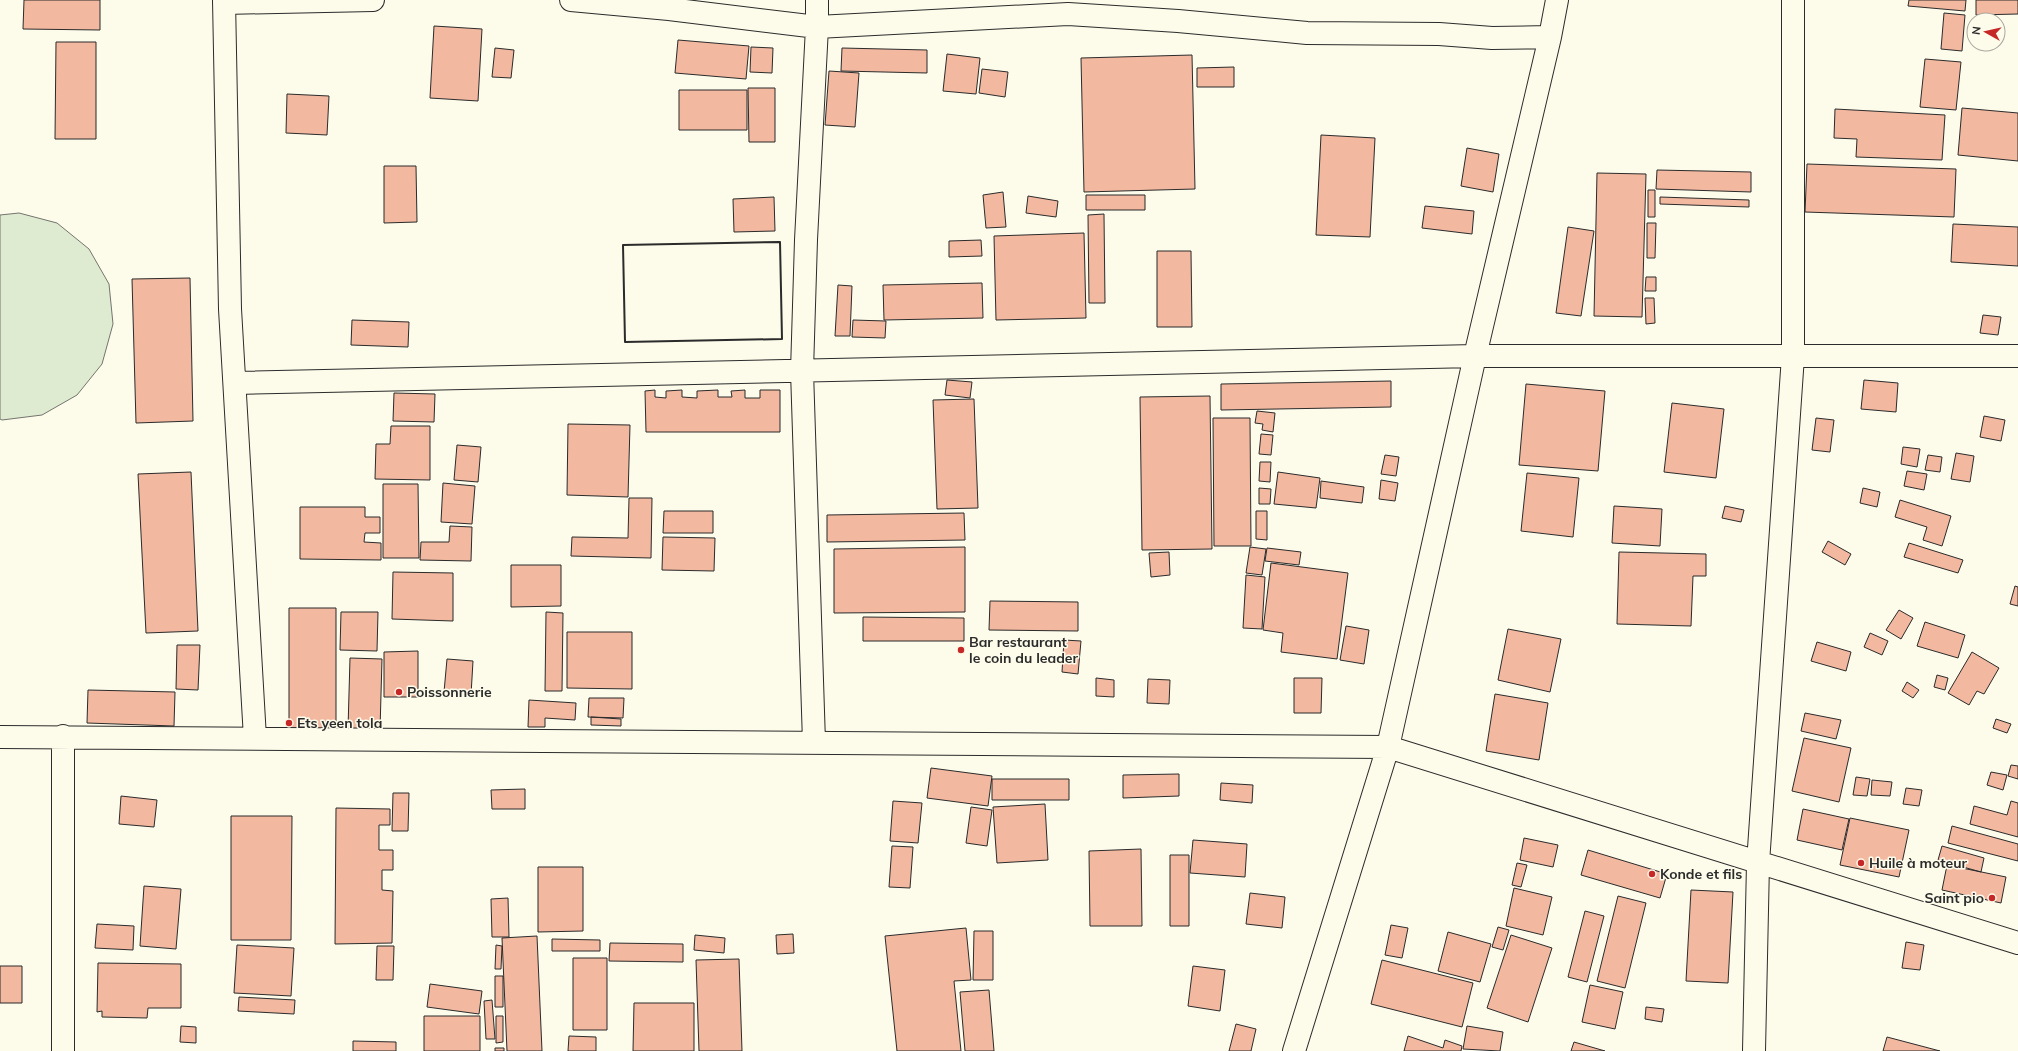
<svg xmlns="http://www.w3.org/2000/svg" width="2018" height="1051" viewBox="0 0 2018 1051" font-family="Mulish,sans-serif">
	<style>
		.green { fill: #deebd1; stroke: #74746e }
		.building { fill: #f2b8a0; stroke: #2b2b2b }
		.lines { fill: none; stroke-linecap: round; stroke-linejoin: round }
		.minor-casing { stroke: #2b2b2b; stroke-width: 24 }
		.minor { stroke: #fdfbea; stroke-width: 22 }
		.wall { stroke: #2b2b2b; stroke-width: 2 }
		.poi-dot { fill: #c62828; stroke: #fdfbea; stroke-width: 1.5 }
		.labels { text-anchor: middle; stroke-width: 3; stroke-linejoin: round; paint-order: stroke }
		.poi-label { font-size: 14px; font-weight: bold; fill: #2b2b2b; stroke: #fdfbea; text-anchor: start }
	</style>
	<rect width="100%" height="100%" fill="#fdfbea"/>
	<path class="green" d="M19 213 57 223 89 249 109 284 113 324 102 364 77 395 42 415 2 420 0 419V215Z"/>
	<path class="building" d="M24 0H100V30L23 29Z
		M1909 0H1966L1965 11 1908 6Z
		M1976 0H2018V14L1976 15Z
		M1944 13 1965 15 1962 51 1941 49Z
		M434 26 482 29 478 101 430 98Z
		M678 40 749 46 746 79 675 73Z
		M56 42H96V139H55Z
		M751 47 773 48 772 73 750 72Z
		M495 48 514 50 511 78 492 77Z
		M842 48 927 50V73L841 71Z
		M947 54 980 58 976 94 943 91Z
		M1192 55 1195 189 1084 192 1081 58Z
		M1925 59 1961 62 1956 110 1920 107Z
		M1234 67V87H1197V68Z
		M982 69 1008 72 1005 97 979 93Z
		M829 71 859 73 855 127 825 125Z
		M748 88H775V142H749Z
		M679 90H747V130H679Z
		M287 94 329 96 327 135 286 133Z
		M1962 108 2018 113V161L1958 155Z
		M1835 109 1945 115 1942 160 1856 157 1857 139 1834 138Z
		M1321 135 1375 138 1370 237 1316 235Z
		M1467 148 1499 154 1493 192 1461 186Z
		M1807 164 1956 169 1954 217 1805 212Z
		M384 166H416L417 222 384 223Z
		M1657 170 1751 172V192L1656 189Z
		M1597 173 1646 174 1642 317 1594 316Z
		M1648 190H1655V217H1648Z
		M1003 192 1006 227 986 228 983 195Z
		M1086 195H1145V210H1086Z
		M1028 196 1058 201 1056 217 1026 213Z
		M774 197 775 231 734 232 733 199Z
		M1660 197 1749 200V207L1660 204Z
		M1425 206 1474 211 1472 234 1422 228Z
		M1104 214 1105 303H1089L1088 215Z
		M1647 223H1656L1655 258H1647Z
		M1953 224 2018 227V266L1951 262Z
		M1568 227 1594 231 1581 316 1556 313Z
		M1084 233 1086 318 996 320 994 236Z
		M981 240 982 256 949 257V241Z
		M1157 251H1191L1192 327H1157Z
		M1646 277H1656V291H1645Z
		M190 278 193 421 136 423 132 279Z
		M982 283 983 318 884 320 883 285Z
		M838 285 852 286 850 336H835Z
		M1645 298H1654L1655 323 1646 324Z
		M1983 315 2001 317 1998 335 1980 333Z
		M352 320 409 322 408 347 351 345Z
		M853 320 886 321 885 338 852 337Z
		M947 380 972 382 970 398 945 395Z
		M1864 380 1898 383 1896 412 1861 409Z
		M1391 381V407L1221 410V384Z
		M1526 384 1605 391 1598 471 1519 465Z
		M655 390V397L666 398V391L682 390V397L697 398V391L718 390V397H732L731 391 745 390V398H760V390H780V432H646L645 391Z
		M394 393 435 394 434 422 393 421Z
		M1210 396 1212 549 1142 550 1140 397Z
		M974 399 978 508 937 509 933 400Z
		M1672 403 1724 409 1716 478 1664 472Z
		M1257 411 1275 413 1273 432 1262 430 1263 424 1255 423Z
		M1984 416 2005 420 2001 441 1980 437Z
		M1213 418H1250L1251 546H1214Z
		M1816 418 1834 420 1830 452 1812 450Z
		M568 424 630 425 628 497 567 495Z
		M391 426H430V480L375 479 376 444H390Z
		M1261 434 1273 435 1271 455 1259 454Z
		M457 445 481 447 478 482 454 480Z
		M1903 447 1920 449 1917 467 1901 464Z
		M1956 453 1974 456 1970 482 1951 479Z
		M1385 455 1399 457 1396 476 1381 474Z
		M1928 455 1942 457 1940 472 1925 470Z
		M1260 462H1271L1270 482 1259 481Z
		M1907 471 1927 474 1924 490 1904 486Z
		M191 472 198 631 146 633 138 474Z
		M1278 472 1320 478 1316 508 1274 504Z
		M1527 473 1579 478 1573 537 1521 531Z
		M1381 480 1398 483 1395 501 1379 499Z
		M1321 481 1364 487 1362 503 1320 498Z
		M443 483 475 486 472 524 441 522Z
		M383 484H418L419 558H383Z
		M1259 488 1271 489 1270 504H1259Z
		M1863 488 1880 492 1877 507 1860 503Z
		M629 498H652L651 558 571 556 572 537 628 538Z
		M1900 500 1951 516 1942 546 1923 540 1927 527 1895 517Z
		M1614 506 1662 509 1660 546 1612 543Z
		M1725 506 1744 510 1741 522 1722 518Z
		M300 507H365V517H380V533H365L364 542 381 543V560L300 559Z
		M664 511H713V533H663Z
		M1256 511H1267V540L1256 539Z
		M964 513 965 540 827 542V515Z
		M450 526 472 527 471 561 420 560 421 542H449Z
		M663 537 715 538 714 571 662 570Z
		M1828 541 1851 554 1845 565 1822 552Z
		M1909 543 1963 560 1958 573 1904 557Z
		M965 547V612L834 613V549Z
		M1250 547 1266 549 1262 575 1246 573Z
		M1267 548 1301 552 1299 565 1265 561Z
		M1169 552 1170 575 1151 577 1149 553Z
		M1619 552 1706 554V576H1693L1691 626 1617 624Z
		M1271 563 1348 573 1337 659 1281 652 1283 633 1263 630Z
		M511 565H561V606L511 607Z
		M393 572 453 573V621L392 619Z
		M1246 575 1265 577 1262 629 1243 628Z
		M2015 586 2018 587V606L2010 604Z
		M990 601 1078 602V631L989 630Z
		M289 608H336V732H289Z
		M1899 610 1913 618 1901 639 1886 630Z
		M341 612H378L377 651 340 650Z
		M546 612 563 613 562 691H545Z
		M863 617 964 618V641H863Z
		M1925 622 1965 635 1958 658 1917 646Z
		M1346 626 1369 630 1364 664 1340 660Z
		M1508 629 1561 639 1550 692 1498 680Z
		M567 632H632V689L567 688Z
		M1870 633 1888 641 1882 655 1864 647Z
		M1064 640 1081 641 1078 674 1062 672Z
		M1817 642 1851 652 1846 671 1811 661Z
		M177 645H200L198 690 176 689Z
		M418 651V697H384V652Z
		M1972 652 1999 668 1984 694 1977 691 1969 705 1948 693Z
		M350 658 382 659 380 730 348 729Z
		M447 659 473 661 471 695 444 692Z
		M1937 675 1948 678 1945 690 1934 687Z
		M1096 678 1114 680V697L1096 696Z
		M1294 678H1322L1321 713H1294Z
		M1148 679 1170 680 1169 704 1147 703Z
		M1907 682 1919 690 1913 698 1902 691Z
		M88 690 175 692 174 726 87 723Z
		M1495 694 1548 703 1539 760 1486 751Z
		M589 698H624L623 718 588 717Z
		M529 700 576 703 575 720 545 718V727H528Z
		M1805 713 1841 720 1836 739 1801 731Z
		M591 717 621 719V726L591 725Z
		M1996 719 2011 724 2007 733 1993 728Z
		M1804 738 1851 748 1839 802 1792 791Z
		M2011 765 2018 766V779L2008 776Z
		M931 768 992 776 988 806 927 798Z
		M1991 772 2007 775 2003 790 1987 785Z
		M1179 774V796L1123 798V775Z
		M1856 777 1870 779 1867 796 1853 795Z
		M992 779H1069V800H992Z
		M1872 780 1892 782 1890 796 1871 795Z
		M1221 783 1253 785 1252 803 1220 800Z
		M1906 788 1922 790 1919 806 1903 804Z
		M525 789V809H492L491 790Z
		M393 793H409L408 831H392Z
		M121 796 157 800 154 827 119 824Z
		M893 801 922 803 918 843 890 841Z
		M2011 801 2018 803V837L1970 824 1974 806 2007 815Z
		M1045 804 1048 860 997 863 993 807Z
		M971 807 992 810 987 846 966 843Z
		M336 808 390 809V825H379V850H393V870H382V890L393 891 392 943 335 944Z
		M1803 809 1849 819 1842 850 1797 840Z
		M231 816H292L291 940H231Z
		M1850 818 1909 830 1899 877 1840 865Z
		M1952 826 2018 844V861L1948 843Z
		M1524 838 1558 845 1553 867 1520 860Z
		M1193 840 1247 844 1245 877 1190 873Z
		M892 846 913 847 910 888 889 887Z
		M1942 846 1984 858 1981 872 1938 860Z
		M1141 849 1142 926H1090L1089 851Z
		M1588 850 1667 874 1660 898 1581 875Z
		M1170 855H1189V926H1170Z
		M1517 863 1527 865 1521 887 1512 885Z
		M1947 865 2006 877 2001 903 1942 890Z
		M538 867H583V931L538 932Z
		M144 886 181 889 176 949 140 946Z
		M1514 888 1552 897 1543 935 1506 926Z
		M1691 890 1733 892 1728 983 1686 981Z
		M1250 893 1285 897 1282 928 1246 924Z
		M1618 896 1646 903 1625 988 1597 981Z
		M508 898 509 937H492L491 899Z
		M1585 911 1604 916 1587 982 1568 977Z
		M97 924 134 926 133 950 95 948Z
		M1391 925 1408 928 1402 958 1385 955Z
		M1498 927 1509 930 1503 950 1492 947Z
		M966 928 971 980 954 981 961 1051H897L885 936Z
		M974 931H993V980H973Z
		M1448 932 1491 944 1480 982 1438 971Z
		M793 934 794 953 777 954 776 935Z
		M695 935 725 938 724 953 694 950Z
		M1511 935 1552 948 1528 1022 1487 1008Z
		M537 936 542 1051H507L502 938Z
		M552 939 600 940V951H552Z
		M1906 942 1924 945 1920 970 1902 968Z
		M610 943 683 944V962L609 961Z
		M237 945 294 948 291 996 234 993Z
		M496 945 502 946 501 969H495Z
		M377 946H394L393 980H376Z
		M573 958H607V1030H573Z
		M739 959 742 1051H699L696 960Z
		M1382 960 1473 983 1462 1027 1371 1004Z
		M98 963 181 964V1008H148L147 1018 102 1017V1011L97 1012Z
		M0 966H22V1003H0Z
		M1193 966 1225 970 1220 1011 1188 1006Z
		M495 976H503V1007H495Z
		M430 984 482 991 479 1014 427 1007Z
		M1590 985 1623 992 1615 1029 1582 1022Z
		M989 990 994 1051H965L960 992Z
		M239 997 295 1000 294 1014 238 1011Z
		M492 1000 495 1039H486L484 1001Z
		M634 1003H694V1051H633Z
		M1646 1007 1664 1009 1662 1022 1645 1019Z
		M424 1016H480V1051H424Z
		M496 1016H503V1042L496 1043Z
		M1236 1024 1256 1029 1251 1051H1229Z
		M181 1026 196 1027V1043L180 1042Z
		M1467 1026 1503 1032 1500 1051 1463 1049Z
		M569 1036 596 1037V1051H568Z
		M1408 1036 1443 1048 1445 1040 1462 1046 1461 1051H1404Z
		M1887 1037 1940 1051H1883Z
		M353 1041 396 1042V1051H353Z
		M1574 1042 1605 1051H1571Z
		M495 1048H504V1051H495Z"/>
	<g class="lines">
		<g class="minor-casing">
			<path id="minor" d="M224 0 230 309 255 738
				M571 0 669 9 817 27 1068 14 1178 21 1307 33 1439 34 1492 38 1550 37
				M224 3 373 0
				M235 383 1475 356H2018
				M63 736V1051
				M0 737 1388 747 2018 943
				M814 742 802 371 806 240 817 27V0
				M1294 1051 1388 747 1475 356 1550 37 1557 0
				M1754 1051 1758 863 1793 356V0"/>
		</g>
		<use href="#minor" class="minor"/>
		<path class="wall" d="M780 242 782 339 625 342 623 245Z"/>
	</g>
	<g class="poi-dot">
		<circle cx="961" cy="650" r="4"/>
		<circle cx="399" cy="692" r="4"/>
		<circle cx="289" cy="723" r="4"/>
		<circle cx="1861" cy="863" r="4"/>
		<circle cx="1652" cy="874" r="4"/>
		<circle cx="1992" cy="898" r="4"/>
	</g>
	<g class="labels">
		<g class="poi-label">
			<text x="969" y="647">Bar restaurant<tspan x="969" dy="16">le coin du leader</tspan></text>
			<text x="407" y="697">Poissonnerie</text>
			<text x="297" y="728">Ets yeen tola</text>
			<text x="1869" y="868">Huile à moteur</text>
			<text x="1660" y="879">Konde et fils</text>
			<text x="1984" y="903" text-anchor="end">Saint pio</text>
		</g>
	</g>
	<g transform="translate(1986 32) rotate(278)"><circle r="19" fill="#fdfbea" stroke="#a9a89e"/>
	<path d="M0-3L7 15L0 10L-7 15Z" fill="#c62828"/>
	<text y="-6" font-size="11" font-weight="bold" text-anchor="middle" fill="#2b2b2b">N</text>
	</g>
</svg>
